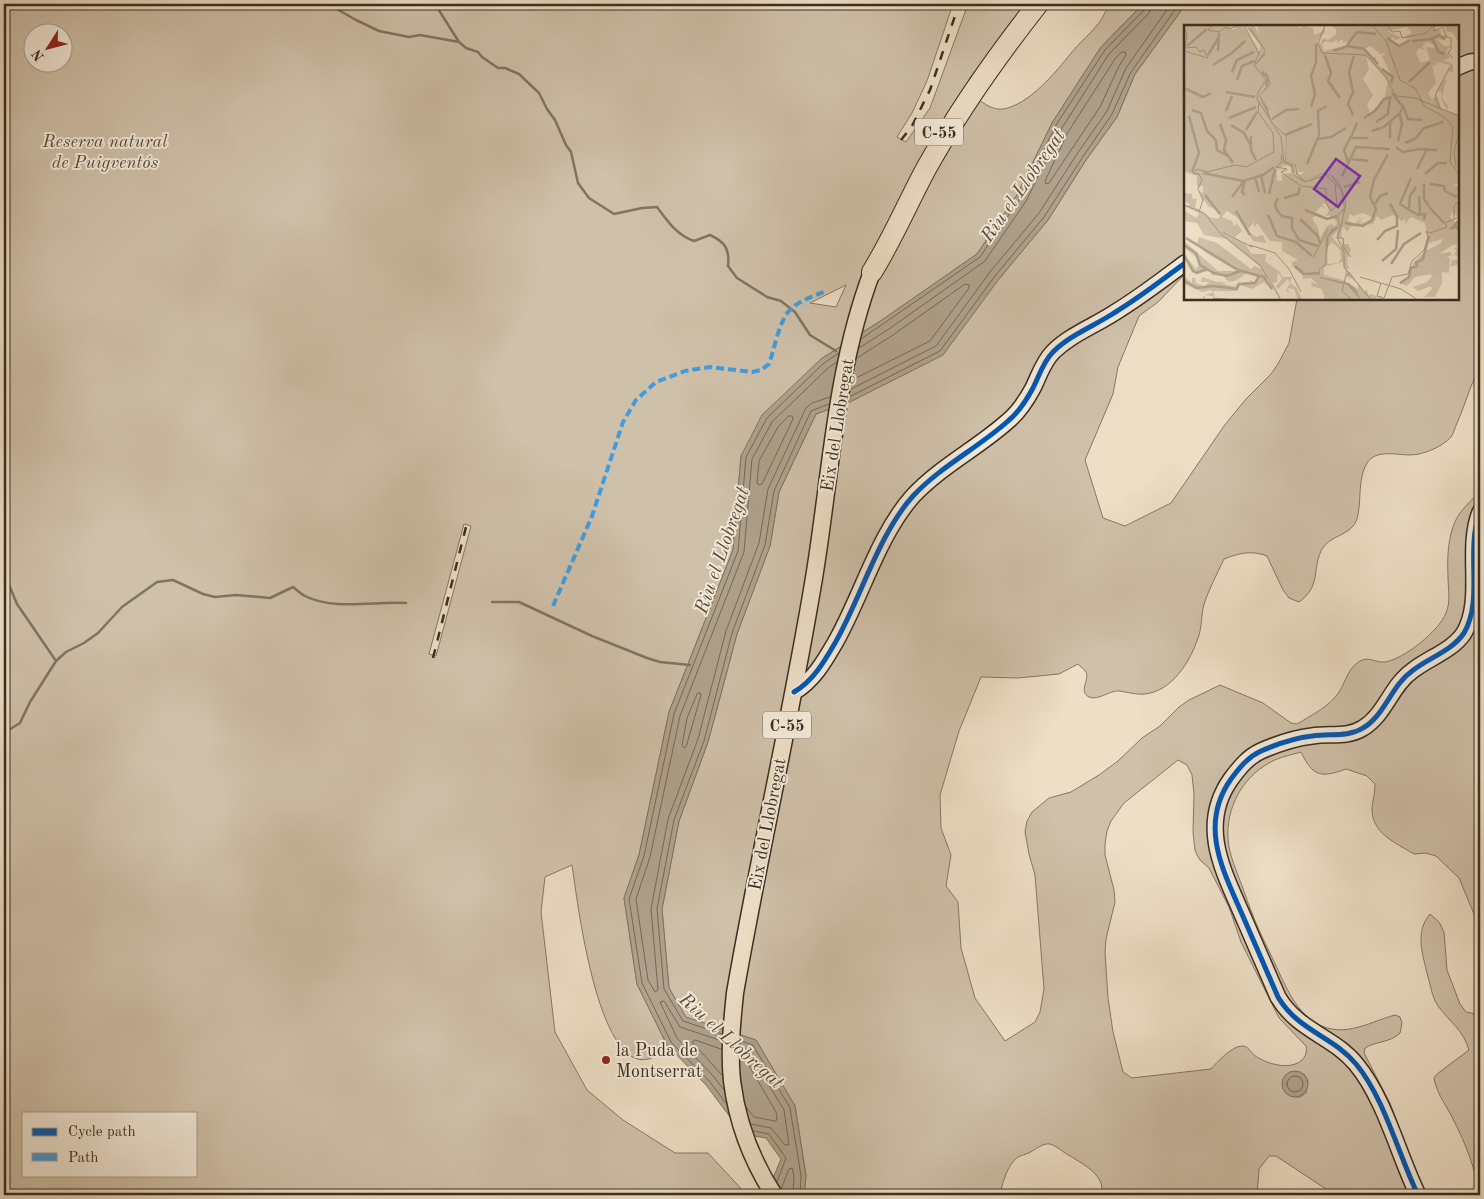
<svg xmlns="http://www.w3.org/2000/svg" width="1484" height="1199" viewBox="0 0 1484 1199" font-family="'Old Standard TT',serif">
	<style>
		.green { fill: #cfc0a9; stroke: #857764; fill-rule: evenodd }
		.water { fill: #b0a28d; stroke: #817461 }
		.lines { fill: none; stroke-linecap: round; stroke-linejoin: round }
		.shore { stroke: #766856; stroke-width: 1 }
		.stream { stroke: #817461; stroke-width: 2.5 }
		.secondary-casing { stroke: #3b2e20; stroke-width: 18 }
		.primary-casing { stroke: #3b2e20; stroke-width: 19 }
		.highway-casing { stroke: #3b2e20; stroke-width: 22 }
		.secondary { stroke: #f3ead9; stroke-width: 15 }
		.primary { stroke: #eddec5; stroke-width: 16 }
		.highway { stroke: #eddec5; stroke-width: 20 }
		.rail { stroke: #3b2e20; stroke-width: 2.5; stroke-dasharray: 9 9; stroke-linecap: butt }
		.quiet { stroke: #3f9de0; stroke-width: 4; stroke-dasharray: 8 4; stroke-linecap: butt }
		.cycleway-casing { stroke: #f3ead9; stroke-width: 8 }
		.cycleway { stroke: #0057b8; stroke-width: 5 }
		.poi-dot { fill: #8f2418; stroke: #f3ead9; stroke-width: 2 }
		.labels { text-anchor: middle; stroke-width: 4; stroke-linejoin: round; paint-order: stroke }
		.shield { fill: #f3ead9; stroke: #726658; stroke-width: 1 }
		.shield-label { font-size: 16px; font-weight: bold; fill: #3b2e20 }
		.park-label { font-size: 18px; font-style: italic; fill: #594b3b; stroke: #f3ead9 }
		.street-label { font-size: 18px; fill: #3b2e20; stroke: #f3ead9 }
		.poi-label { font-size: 18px; fill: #3b2e20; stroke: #f3ead9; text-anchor: start }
		.water-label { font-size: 19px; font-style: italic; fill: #584b3b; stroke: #f3ead9 }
		.inset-river { fill: none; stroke: #b0a28d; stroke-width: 2.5 }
		.inset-road { fill: none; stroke: #a69883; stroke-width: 1 }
		.view { fill: #7b2cbf; fill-opacity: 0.15; stroke: #7b2cbf; stroke-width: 2.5 }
		.inset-edge { fill: none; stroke: #3b2e20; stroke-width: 2.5 }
	</style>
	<rect width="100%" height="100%" fill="#eddec5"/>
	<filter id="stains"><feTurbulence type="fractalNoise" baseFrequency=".004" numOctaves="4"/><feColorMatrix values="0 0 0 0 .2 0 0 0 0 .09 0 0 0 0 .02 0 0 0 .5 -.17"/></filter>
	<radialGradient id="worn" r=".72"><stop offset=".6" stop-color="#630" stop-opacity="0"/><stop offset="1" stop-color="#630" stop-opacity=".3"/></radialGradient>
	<path class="green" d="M4 4H953L927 81 912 113 897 137 906 142 930 108 968 4H1027L969 79C969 88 976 99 985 104 990 107 996 110 1003 109 1029 105 1056 72 1072 52 1088 33 1099 29 1109 4H1143L1101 47 1052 123 1017 195 977 254 882 320 821 359 741 456 733 550 669 712 639 855 624 898 637 984 667 1045C662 1050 656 1057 649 1059 597 1073 577 898 572 865L545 877 541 912 555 1032 587 1090 623 1120 675 1153H708L747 1195H4ZM32 32H62V62H32ZM846 285 836 307 810 303ZM464 524 471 526 436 656 429 654ZM24 1113H196V1175H24Z
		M1186 4H1480V373L1475 377C1468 392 1464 408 1457 423 1455 427 1454 433 1451 437 1442 447 1423 455 1410 455 1396 455 1376 449 1367 463 1357 480 1362 501 1357 519 1352 536 1328 535 1321 551 1312 571 1321 586 1299 602L1289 598 1283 590 1267 556C1252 550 1239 553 1224 559 1217 574 1209 589 1204 604 1201 616 1202 628 1198 638 1190 662 1172 691 1145 694 1137 695 1127 692 1119 691 1109 690 1099 701 1089 697 1078 691 1090 680 1086 672 1085 670 1080 666 1078 664L1059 674 1018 678 981 677 959 731 940 795 941 828 951 855 946 886 958 902 961 948 975 998 1005 1041 1035 1022 1040 1012 1044 989 1035 875 1029 854 1025 832 1027 821 1032 812 1049 798 1071 792 1099 775 1118 761 1142 738 1160 726 1179 707 1189 700 1220 685 1263 703 1291 723 1297 724C1312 715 1330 706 1339 692 1346 681 1348 668 1360 661 1369 656 1376 663 1385 662 1404 659 1439 631 1446 613 1451 601 1448 589 1448 576 1447 556 1448 530 1460 513 1466 505 1474 498 1480 491V940L1474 914 1459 878 1436 856 1426 853 1414 854C1396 843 1371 833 1372 808 1373 800 1375 792 1375 784L1367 776 1346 769C1321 778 1313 777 1301 752 1291 755 1279 757 1269 763 1242 778 1226 808 1228 839 1229 855 1237 872 1242 886 1250 909 1259 932 1270 953 1281 975 1291 1005 1311 1020 1341 1041 1366 1023 1395 1015L1400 1017 1402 1023 1400 1033C1390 1043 1376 1041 1365 1048L1364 1053 1390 1103 1425 1195H1332L1326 1189 1276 1156H1269L1259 1169 1257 1195H1101C1107 1176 1083 1164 1070 1156 1064 1153 1057 1146 1050 1144 1043 1143 1038 1148 1032 1151 1028 1154 1022 1155 1018 1157 1008 1163 1002 1184 1000 1195H804L806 1175 795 1106 756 1040 686 1018 669 988 662 909 679 821 708 742 737 634 770 546 779 492 816 414 850 402 999 279 1048 220 1086 160 1117 117 1135 74ZM1185 26H1458V299H1297L1289 343 1278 364 1271 374 1246 399 1224 426 1171 503 1125 526 1103 518 1085 460 1113 394 1118 367 1139 316 1158 302 1185 274ZM1178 760 1187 765 1192 775 1194 794 1193 832 1195 850 1197 855 1200 860 1209 868 1229 907 1241 942 1279 1018 1306 1046C1307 1052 1306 1056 1302 1060 1290 1071 1266 1064 1254 1055 1250 1051 1248 1046 1242 1046 1232 1046 1216 1063 1211 1069L1132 1078 1123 1072 1113 1032 1108 998 1105 952 1106 939 1115 902 1114 890 1105 855V844L1107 831 1111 821 1124 803ZM1291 1072 1304 1074 1308 1081 1306 1093 1300 1097H1294L1287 1074Z
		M1430 914 1439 922 1444 932 1447 970 1460 1004 1466 1012 1480 1015V1195C1475 1169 1466 1144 1454 1121 1447 1106 1437 1095 1434 1078L1437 1074 1469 1050C1464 1031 1449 1021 1438 1006 1432 997 1431 987 1428 977 1423 955 1414 933 1430 914Z"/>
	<path class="water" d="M1143 4H1186L1135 74 1117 117 1086 160 1048 220 999 279 943 355 850 402 816 414 779 492 770 546 737 634 708 742 679 821 662 909 669 988 686 1017 756 1040 795 1106 806 1176 804 1195H766L781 1159 766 1138 743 1134 706 1085 667 1045 637 984 624 898 639 855 669 712 733 550 741 456 762 415 821 359 882 320 977 254 1017 195 1052 123 1101 47Z
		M1282 1084a13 13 0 1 1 26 0a13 13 0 1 1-26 0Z"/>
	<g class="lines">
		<path class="shore" d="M1122 52H1125L1126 55 1119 66 1100 107 1049 183 1046 184 1045 181 1068 132 1115 59Z
			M861 339 980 257 1021 197 1056 125 1105 50 1145 9 1146 4
			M859 348 889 329 985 261 1026 201 1062 128 1109 54 1149 13 1152 4
			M852 380 930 341 969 288V285L965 284 893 335 857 358
			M851 389 936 346 990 272 1039 213 1077 154 1107 111 1126 68 1171 4
			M830 397 812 403 806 408 768 489 759 543 726 631 698 739 668 819 651 909 658 990 655 992 648 980 636 899 650 857 680 716 744 552 752 459 772 422 828 368 837 362
			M849 397 940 351 995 276 1044 217 1082 158 1112 114 1131 72 1179 4
			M789 416H792L793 419 762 484 759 485 757 483 759 461 778 427Z
			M698 693H700L701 695 686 747 684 748 682 745 687 718Z
			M722 1034 683 1021 664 989 657 909 674 820 704 741 732 633 765 545 774 491 811 411 829 404
			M722 1041 680 1027 664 1001 660 1002 677 1038 714 1077 724 1090
			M741 1041 753 1045 790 1108 801 1176 800 1195
			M740 1047 748 1050 784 1110 789 1145H785L771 1128 751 1124
			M721 1049 695 1040 692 1042 722 1075
			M740 1055 744 1057 776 1112 777 1120 775 1121 754 1117 746 1107
			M1287 1084a8 8 0 1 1 16 0a8 8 0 1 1-16 0Z
			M726 1103 710 1082 671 1042 642 983 629 899 644 856 674 714 738 551 746 457 767 418 824 363 839 353
			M753 1131 769 1134 786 1158 777 1182
			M781 1189 789 1169 792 1168 794 1176 793 1195"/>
		<path class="stream" d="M328 4 356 20 379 31 409 37 420 35 459 42 466 48 478 52 482 57 498 68H505L519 74 539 93 547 109 555 120 566 145 571 152 578 183 589 198 614 214 642 208 657 207C668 222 677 235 694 241L710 235C725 242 730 249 728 266L737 278 767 297 781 301 795 312 810 335 836 351
			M435 4 459 42
			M4 573 17 604 56 661
			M492 602H519L592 636 647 658 660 662 690 665
			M4 733 20 723 30 702 56 661 66 652 84 643 98 633 122 607 157 582 173 580 203 594 215 597 236 595 270 598 293 587C297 590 301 594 305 596 335 611 374 601 406 603"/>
		<g class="secondary-casing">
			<path id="secondary" d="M1458 67 1470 62 1480 61
				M794 692C813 681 824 662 835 643 861 598 878 535 913 496 941 466 978 448 1008 421 1019 412 1026 401 1033 388 1039 376 1043 362 1053 352 1070 335 1094 326 1114 313 1139 298 1162 280 1185 263
				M1418 1195C1398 1154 1385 1099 1356 1064 1333 1036 1298 1031 1278 997 1267 972 1256 946 1245 921 1225 874 1197 827 1231 779 1240 767 1248 757 1261 751 1277 744 1295 738 1312 736 1330 733 1347 738 1363 728 1385 715 1391 686 1412 671 1428 658 1452 651 1464 633 1484 599 1465 550 1480 512"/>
		</g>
		<g class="primary-casing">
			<path id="primary" d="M774 1195C752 1161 737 1121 732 1081 729 1052 732 1022 735 993 759 855 791 717 814 578 831 475 835 370 872 272"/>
		</g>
		<g class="highway-casing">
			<path id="highway" d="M872 272C893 238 908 202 927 167 959 110 997 56 1038 4"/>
		</g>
		<use href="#secondary" class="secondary"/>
		<use href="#primary" class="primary"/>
		<use href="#highway" class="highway"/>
		<path class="rail" d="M901 140 912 126 930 90 959 4
			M433 658 467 523"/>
		<path class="quiet" d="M553 606 592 516 623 422 636 400 656 382 685 371 710 367 752 372 761 370 769 364C774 350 779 323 788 312 798 301 813 296 826 291"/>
		<g class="cycleway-casing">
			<path id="cycleway" d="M794 692C813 681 824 662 835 643 861 598 878 535 913 496 941 466 978 448 1008 421 1019 412 1026 401 1033 388 1039 376 1043 362 1053 352 1070 335 1094 326 1114 313 1139 298 1162 280 1185 263
				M1418 1195C1398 1154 1385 1099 1356 1064 1333 1036 1298 1031 1278 997 1267 972 1256 946 1245 921 1225 874 1197 827 1231 779 1240 767 1248 757 1261 751 1277 744 1295 738 1312 736 1330 733 1347 738 1363 728 1385 715 1391 686 1412 671 1428 658 1452 651 1464 633 1484 599 1465 550 1480 512"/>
		</g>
		<use href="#cycleway" class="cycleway"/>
	</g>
	<circle class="poi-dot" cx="606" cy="1060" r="5"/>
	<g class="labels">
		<g class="shield">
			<rect x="915" y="118.5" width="48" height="27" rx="4"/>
			<rect x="763" y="711.5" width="48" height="27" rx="4"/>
		</g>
		<g class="shield-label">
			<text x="939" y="138">C-55</text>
			<text x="787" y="731">C-55</text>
		</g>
		<g class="park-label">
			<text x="105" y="147">Reserva natural<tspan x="105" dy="21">de Puigventós</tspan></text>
		</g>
		<g class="street-label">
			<text transform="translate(837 425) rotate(-81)" y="6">Eix del Llobregat</text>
			<text transform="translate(767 824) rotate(-79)" y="6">Eix del Llobregat</text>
		</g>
		<g class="poi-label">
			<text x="616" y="1056">la Puda de<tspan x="616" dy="21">Montserrat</tspan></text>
		</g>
		<g class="water-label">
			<text transform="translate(1022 185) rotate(-55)" y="7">Riu el Llobregat</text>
			<text transform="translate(721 550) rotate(-71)" y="7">Riu el Llobregat</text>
			<text transform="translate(732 1040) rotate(42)" y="7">Riu el Llobregat</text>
		</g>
	</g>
	<g transform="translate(1184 25)">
		<rect width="275" height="275" fill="#eddec5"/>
		<path d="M0 0H45L49 5 53 3 49 1 58 0 74 23 75 30 76 20 61 0 79 21 64 0 70 1 75 9 73 0H115L116 3 121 0 129 3 130 10 139 6 141 0V7L133 16 137 19 139 13 144 15 152 9V4L146 0H257L250 4 257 5V11L264 9 261 15 252 14 260 21H267L262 26 266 33 258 35 269 39V47L264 46 266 40 249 36 254 39 248 41 252 58 244 68 248 74 254 71 257 83 263 86 257 73 258 67 253 66 260 54 262 55 258 73 264 81 263 86 275 89V158L269 160 275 161V192L268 187 266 192 271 197 275 194V239L266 242 268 235 274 234 272 230 269 231 273 225 269 223 274 222 270 219 255 229 266 227 268 230 262 232 266 233 265 248 258 247V258L251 272H240L248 264 247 261 234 266 229 262 243 257 248 252 247 249 231 252 223 261 215 258 224 253 230 237 241 226 256 219 259 214 245 218 241 198 227 192 220 200 222 194 217 196 214 192 213 202 202 207 212 200 213 192 209 190 197 195 193 191 189 199 166 202 164 207 158 201 157 213H153V206L148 212 158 224V213L159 219H164L167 225 163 233 166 239 162 233 165 244 161 245 166 247 180 266 183 265 185 270 188 269 197 273V275L193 272 192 275H141L138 264 127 261 128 257 134 260 127 253 118 254 119 251 108 241V237L114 235 98 226V217L86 216 73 198 70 203V197L63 205 72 212 79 210 82 218 69 216 54 193 43 186 38 192 48 196 50 201 53 198 58 206 51 212 37 205 61 219 68 229H82L81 236 96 247 98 252H108L106 258 113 263 118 275H114L110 264 103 263 106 269 102 265 106 259 104 254 94 264 92 261 98 254 94 247 93 257 89 258 98 275 83 251V261L80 257 68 264 56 260 52 266H29L31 272 23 270 20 273 23 275H19V272L24 269 28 268V265L18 267 0 259V251L8 258V253H11L12 258 20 261 26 257H17L18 252 33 257H45L39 251 28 250 26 246 9 248 0 229 12 244 15 240 13 233 2 224 0 216 34 246H54L22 228 13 219 15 212 33 218 67 244 70 241 80 245 42 214 20 210 13 198 0 196V185L12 193 15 188 0 181 6 180 0 175V168L8 169V173L13 174 11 182 26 192 34 194 36 191 34 185 25 182 18 173 15 166 19 168V161L13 162V151L0 146ZM223 2 228 8 219 13 228 14 215 20 206 16 209 12 211 15 217 13 204 6ZM158 14 159 18 164 16 163 20 140 26 138 19 142 16 147 18 153 15V19ZM242 17 249 19 251 23 242 22 246 35 237 38 232 28 235 23 241 25 238 22ZM187 21 196 29 203 28 198 31 207 50 194 40 191 31 189 33 179 24ZM182 31 204 56 200 75 186 88 183 79 189 70 179 54 185 44ZM81 79 86 87 88 97 103 111 102 136 112 140 115 147H121L116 150 122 156 111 150V141L101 137 102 112 87 97ZM103 140 107 142V148L97 150 99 155 93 156V144L98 145 94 143ZM142 178 145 185 142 191 147 190 144 194 149 192 153 198 150 202 148 199 143 201 135 215V205L128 193 133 190 142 193 132 187 137 181 141 184 138 179ZM179 188 188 192 187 195 176 199 179 190 174 200 176 192 171 200 164 196 166 189 169 191ZM148 217 156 225 157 234 154 238 144 239 143 223ZM159 237 162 251 174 257V264L159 255 140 250V242ZM63 248 75 253 71 257 66 255V257L52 259 51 262 37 258 51 256ZM261 0H275V18L269 8 262 6Z" fill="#cfc0a9" fill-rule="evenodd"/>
		<path d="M62 0 68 5 81 24V30L72 40 83 48 87 59 76 71 84 83 88 97 103 111 102 136 112 140 114 149 122 156 138 148 145 149 149 151 157 161 161 181 160 186 154 190 156 200 155 202 145 211 142 238 141 241 136 244V252L165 258 172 264 177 275 163 260 136 253 135 244 141 239 142 212 148 204 155 201 153 190 160 183 156 162 146 150 139 149 122 156H120L112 149 111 141 101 137 102 112 87 97 75 71 85 59 82 48 71 39 81 26Z" fill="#b0a28d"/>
		<path class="inset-river" d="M203 13 215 21 226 15M248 14 255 27 260 29M228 16 247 14 255 10 261 14M163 20 173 7 192 9M3 21 23 4M34 26 35 8M149 26 164 21 180 24 194 39M48 28 61 16M24 30 35 12M141 30 147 48 144 56 156 73M29 40 48 28M198 44 209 52 207 58M48 47 53 35 70 27M78 47 84 53 82 61M53 55 58 41 70 36M225 57 246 37M0 63 19 72 27 68M42 67 71 72M219 80 224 94 238 95M127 82 131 69 127 51 132 37V19M8 85 17 88 23 106 32 115 33 125 44 131M42 86 48 71M169 90 164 79 169 67 165 47 170 31M5 91 15 128 8 147M45 93 72 82M180 93 191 86 200 74 208 72M88 94 102 85 115 84M192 97 204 89 206 73M36 99 42 115 40 125 49 138M47 100 60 108 67 121M62 105 73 87M188 106 200 102 216 88 219 82 208 68M101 110 128 99M67 111V125L72 135M167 112 173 98M206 113V97M134 114 147 112 162 103M214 116 218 99 216 90M221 118 231 114 240 103 259 97M212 122 219 127 236 124M236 124 253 125M168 134 184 136M164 137 160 125 166 113H184M123 139 135 110 134 86 143 81M233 144 243 124M19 148 59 156 79 150 90 142M241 149 254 138H263M77 150 81 168M158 151 172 122 206 124M71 152 75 167M227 153 216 179 234 190 241 189 240 195M61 156 58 167 61 170M240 159V174L245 181M246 159 260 161 261 166 273 172M160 162 176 157M85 169 91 144M21 170 36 189M235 171 236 189M48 172 59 157M94 173 91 180 93 185 98 191 108 193V203L115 215 134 221M100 173 114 169 116 162M191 179 196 171 204 168M245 182 260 198M225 183 226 171 232 162M121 185 143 194 154 191M52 186 66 210M84 190 93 211 112 217 128 231M116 194 134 211 136 219M275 196 268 203 272 202 275 206M161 198 179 201 188 195 192 184 186 172 190 155 204 129M2 213 54 245 80 252 88 264M193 215 201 206 213 201V191L206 179M0 220 12 228 16 240 30 248 43 251 56 246M0 230 9 246 13 248 23 244M198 236 212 224 214 205M207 239 220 219 237 208M111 241 120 249 136 248M0 256 13 263 29 261 53 264 55 259 71 258 75 251M216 258 225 252 227 243 233 241 232 238 239 234 245 211"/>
		<path class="inset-road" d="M28 0 24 5 35 7 42 2 45 4 56 0M60 0 75 29M141 0 134 19 138 28 182 30 201 51 212 71 231 73 275 91M188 0 202 16 216 55 232 64 240 81 259 91 269 101 266 137 275 149M203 0 208 7 216 6 218 13 242 8 250 0V6L259 2 262 12 267 13V24L264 28 269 33M0 3 3 9 1 23 12 22 16 27 20 25 24 33M0 26 24 33M253 66 266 42M253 66 251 73 256 83M74 67 82 55 70 40 76 26M74 67 73 74 97 112 100 137M97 130 98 137 92 142 103 144 97 147 117 161 142 164V178L147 186 153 180 151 159M100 137 108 141 110 148M272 141 270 127 275 108M110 150 121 157 142 150 158 165M0 180 20 188 37 209 76 240 97 275M15 187 19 175 14 164 18 155 15 149 9 148 13 144 23 147 51 140 62 142 90 127 89 108 74 87 75 78M270 193V181L275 176M157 202 153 212 160 227V242M157 202 162 178 158 165M39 207 60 218 68 222 69 221 65 220M153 213H159L160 223 167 232M69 221 91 228 105 244 117 267M129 233 144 204M160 242 187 275M166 249 162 250 158 266 168 275M176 252 217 264 234 275M197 258 193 271 198 272M29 273 53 275M197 273H200L208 252 224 249 228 236 240 225 244 212 242 206 246 208 263 202 261 198 275 192"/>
		<path class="view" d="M152 134 176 151 154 182 130 164Z"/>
		<rect width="275" height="275" class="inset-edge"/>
	</g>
	<rect width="1484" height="1199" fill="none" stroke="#eddec5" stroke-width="20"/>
	<rect x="5" y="5" width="1474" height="1189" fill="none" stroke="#3b2e20" stroke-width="2.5"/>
	<rect x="10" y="10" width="1464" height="1179" fill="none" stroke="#3b2e20"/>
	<rect x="22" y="1112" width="175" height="65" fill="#f3ead9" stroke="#a99f8f"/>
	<rect x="32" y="1128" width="25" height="8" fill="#0057b8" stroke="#a99f8f"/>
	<text x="68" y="1136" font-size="15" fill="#3b2e20">Cycle path</text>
	<rect x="32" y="1153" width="25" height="8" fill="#3f9de0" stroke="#a99f8f"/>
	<text x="68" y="1162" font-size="15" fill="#3b2e20">Path</text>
	<g transform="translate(48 48) rotate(234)"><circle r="24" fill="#f3ead9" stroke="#a99f8f"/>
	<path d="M0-4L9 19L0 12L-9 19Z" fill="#8f2418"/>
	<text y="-8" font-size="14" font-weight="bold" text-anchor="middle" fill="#3b2e20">N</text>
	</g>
	<rect width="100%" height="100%" filter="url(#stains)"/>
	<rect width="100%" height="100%" fill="url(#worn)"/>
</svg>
